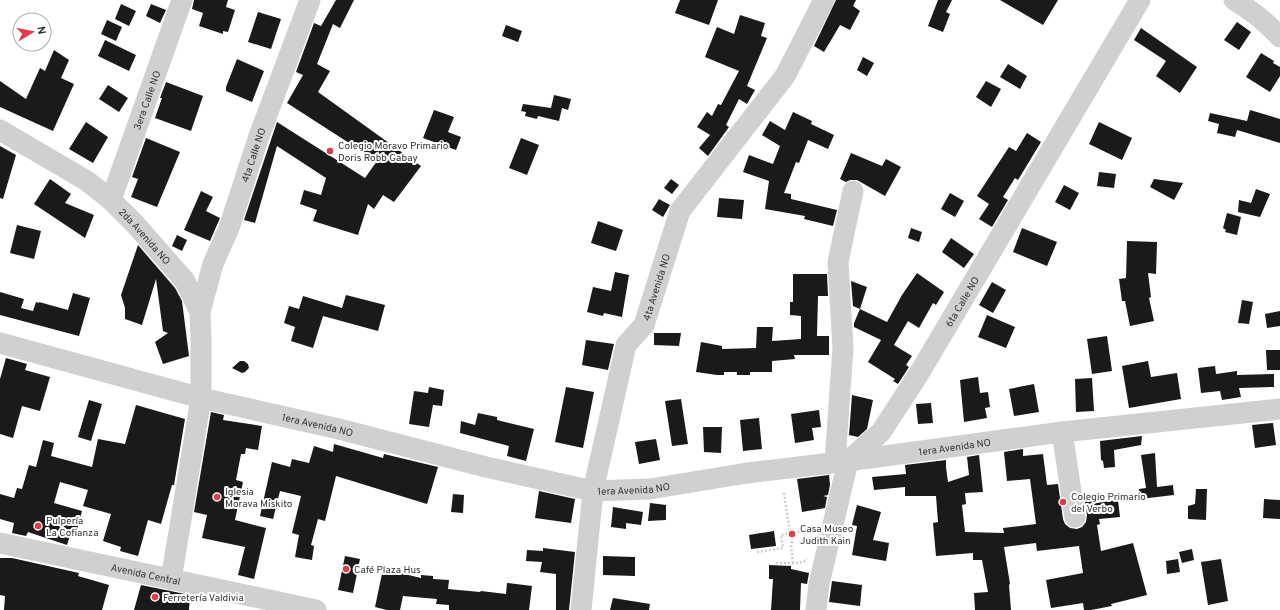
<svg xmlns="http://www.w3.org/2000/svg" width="1280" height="610" viewBox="0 0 1280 610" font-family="Overpass,sans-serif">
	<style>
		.building { fill: #1a1a1a }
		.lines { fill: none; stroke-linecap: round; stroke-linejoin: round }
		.path { stroke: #cdcdcd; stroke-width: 2.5; stroke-dasharray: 2 2; stroke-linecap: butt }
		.minor { stroke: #d0d0d0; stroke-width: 21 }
		.poi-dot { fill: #e63946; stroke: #fff; stroke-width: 1.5 }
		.labels { text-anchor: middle; stroke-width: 4; stroke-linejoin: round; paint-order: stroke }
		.street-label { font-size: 10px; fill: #333; stroke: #fff }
		.poi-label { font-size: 10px; fill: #333; stroke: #fff; text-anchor: start }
	</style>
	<rect width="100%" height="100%" fill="#fff"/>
	<path class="building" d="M194 0H228L226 7 235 10 228 32 223 31V34L199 26 203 13 192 9Z
		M336 0H354L340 28 333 24 317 64 330 71 318 92 421 166 394 202 383 195 374 209 368 204 358 235 313 221 317 210 300 204 304 190 321 195 326 178 277 146 255 223 244 220 277 122 365 178 377 161 287 103 303 75 296 72 314 23 321 26Z
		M680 0H718L709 25 675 13Z
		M836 0H856L853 6 860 11 850 30 840 25 824 52 814 46Z
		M938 0H952L946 12 950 14 943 32 928 26Z
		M1000 0H1058L1043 25Z
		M121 4 136 11 129 26 115 19Z
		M151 4 166 10 160 23 146 16Z
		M258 12 281 19 271 49 248 42Z
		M740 15 765 23 761 36 767 38 747 86 755 90 747 104 739 99 726 125 729 127 708 156 699 148 710 135 697 127 707 112 712 116 718 104 721 105 739 71 705 57 717 27 734 34Z
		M107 20 122 27 116 41 101 34Z
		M1237 22 1251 32 1239 50 1224 40Z
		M506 25 522 31 518 42 502 36Z
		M1141 28 1197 67 1180 93 1156 76 1166 61 1134 40Z
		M105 40 136 55 129 71 98 56Z
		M54 50 69 60 61 78 74 84 53 131 0 107V81L26 99 40 68 45 71Z
		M1261 53 1274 61 1273 63 1280 67V76L1270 92 1246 77Z
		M863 57 874 63 867 76 857 70Z
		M237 59 264 71 252 102 226 91V87Z
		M1008 64 1027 76 1020 89 1000 77Z
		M986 81 1001 89 991 107 976 97Z
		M166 82 203 96 191 131 155 118 162 98H160Z
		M108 85 128 98 119 112 99 99Z
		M554 95 571 99 568 110 562 108 559 121 538 116 537 119 525 116 526 112 521 111 523 104 551 108Z
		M434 110 454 117 448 132 461 137 456 150 423 138Z
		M1250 110 1280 119V143L1237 130 1235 137 1217 133 1219 124 1208 121 1210 113 1247 121Z
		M793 112 812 121 811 124 834 135 828 149 808 140 799 163 796 162 784 193 791 194V199L837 210 833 226 804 219 805 216 765 209 769 181 743 172 749 155 773 164 780 146 762 135 770 121 785 130Z
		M86 122 108 137 93 163 69 149Z
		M1099 122 1132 138 1122 160 1089 144Z
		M1027 133 1041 142 1018 180 1015 178 1003 197 1008 200 992 227 979 219 989 204 977 196 1009 147 1016 151Z
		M146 138 180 152 157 207 131 197 138 179 132 177Z
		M521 138 539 145 527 175 509 168Z
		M0 146 16 155 3 199 0 198Z
		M851 153 882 166 886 159 901 167 885 196 857 180H850L846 182 840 179Z
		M1099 172 1116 174 1114 188 1097 186Z
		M50 179 71 194 65 203 94 215 85 238 34 204Z
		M671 179 679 185 672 194 664 188Z
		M1154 179 1183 183 1174 200 1150 187Z
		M1064 185 1079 193 1070 210 1055 202Z
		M1256 189 1270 194 1260 217 1238 212 1239 200 1251 203Z
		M201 191 213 197 206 211 220 218 210 241 184 230Z
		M950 193 964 201 955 217 941 209Z
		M719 198 744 200 742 219 717 217Z
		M659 199 670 205 663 217 652 210Z
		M1227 213 1241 217 1237 235 1225 232 1226 230 1223 228Z
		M598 221 623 230 616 251 591 243Z
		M17 225 41 231 34 259 10 253Z
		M911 228 922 232 919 242 908 238Z
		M1022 228 1057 242 1047 266 1013 252Z
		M177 235 187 240 182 251 172 246Z
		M951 238 974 254 964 268 942 252Z
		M1127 241 1157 242 1156 274 1148 273 1151 297 1149 298 1154 321 1130 326 1125 301H1122L1119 279 1126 278Z
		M138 245 175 288 182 301 189 356 163 364 155 342 168 333 163 331 156 279 142 325 125 319V308L121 295Z
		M615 272 629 275 622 317 604 313 603 316 587 312 593 287 611 291Z
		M917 273 944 292 936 305 933 303 919 328 908 321 894 345 912 356 906 365 909 367 898 384 893 381 895 379 868 362 881 340 854 327V323L860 309 887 322 902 295Z
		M793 274H827L828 296H818L817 336H829V355H794L795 359 772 361V372H750V375H737V372H724V375H717L696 372 701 342 722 346V349L756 348 757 327H773L772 341 801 339V316L790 315V302H793Z
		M851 281 867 287 860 309 853 306Z
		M992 282 1006 290 993 313 979 305Z
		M0 292 24 299 21 308 33 311 36 302 39 303V302L68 310 73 293 90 298 79 336 0 315Z
		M346 295 385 305 378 331 323 316 313 348 291 341 295 327 284 323 289 306 299 309 303 296 342 308Z
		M1242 300 1253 302 1249 324 1238 323Z
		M1280 311V326L1267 328 1265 314Z
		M987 315 1015 327 1006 348 978 337Z
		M654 333H681L679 346 654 345Z
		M1107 336 1112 371 1092 374 1087 339Z
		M586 340 614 344 608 370 582 365Z
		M1266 350H1280V370H1267Z
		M6 358 27 364 25 370 50 377 40 411 22 406 13 438 0 434V379Z
		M240 361H244L248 364 249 368 245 372 242 373 232 368Z
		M1148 361 1151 377 1177 373 1181 399 1129 408 1122 366Z
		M1215 366 1216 374 1237 371V375L1274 374V387L1239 388 1241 397 1222 400 1220 391 1201 393 1198 368Z
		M978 377 980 393 988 392 990 407 985 408 987 418 964 422 960 380Z
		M1092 378 1094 411 1076 412 1075 379Z
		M1034 384 1039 412 1014 416 1009 389Z
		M429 387 444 390 442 406 433 405 429 427 409 424 414 391 428 393Z
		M566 387 594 392 583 448 555 442Z
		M852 395 873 400 867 429 858 437 849 435Z
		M681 399 688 444 672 446 665 401Z
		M89 400 102 404 91 441 78 437Z
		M931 403 933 423 918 424 916 404Z
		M136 405 185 419 174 485H172L161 524 148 520 138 556 120 551 121 547 103 541 111 514 83 506 88 490 60 482 54 503 82 511 76 534 71 532 67 545 28 532 26 536 12 533 14 523 0 519V494L14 498 17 488 22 489 29 465 36 467 43 440 54 443 51 456 92 467 98 439 125 444Z
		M819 410 821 427 812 428 814 440 795 443 791 414Z
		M211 412 224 415 223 420 262 426 258 450 246 448 245 454H241L236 480 243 482 235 520 266 528 254 579 238 575 245 547 202 538 207 515 194 512Z
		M478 413 497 417V420L534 429 526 461 507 456 509 446 460 433 461 421 475 425Z
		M759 418 762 449 743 451 740 420Z
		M1273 423 1276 445 1255 448 1252 425Z
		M703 427H722L721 453 704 452Z
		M1142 436 1141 445 1114 450 1115 467 1104 468 1103 461 1101 460 1100 441Z
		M656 439 660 460 639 464 635 442Z
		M334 444 383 458 384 454 438 467 427 504 336 476 325 521 318 519 311 545 314 546 312 560 295 557 299 535 292 533 301 496 280 491 273 519 260 516 272 462 290 467 292 459 309 463 314 446 333 452Z
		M1023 449V456L1043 454 1047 485 1058 484 1063 519 1065 524 1070 528 1077 529 1082 527 1086 522 1087 515 1084 495 1096 494 1097 503 1118 500 1120 517 1099 519 1100 524 1097 525 1101 551 1133 543 1147 595 1111 604 1112 606 1091 610H1084L1083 603 1051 608 1046 580 1083 573 1079 546 1037 551 1036 543 1004 547 1010 584 1009 585 1011 610H975L974 593 988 592 982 560H973V553L936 556 933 523 938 522 936 496H905V487L874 490 872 477 906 474 905 465 946 460V467L948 482 969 475 967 457 979 455 983 492 965 493 966 504 962 505 965 532 1004 533 1003 528 1036 524 1030 479 1007 481 1004 452Z
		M1155 453 1157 487 1173 485 1174 495 1140 499 1139 489 1146 488 1141 455Z
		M829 475 830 485 828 495 823 496 827 497 825 508 802 512 797 479Z
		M1196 489H1207L1206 520 1188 519V506L1195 504Z
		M539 491 575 499 571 523 535 518Z
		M453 494 464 495 463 513 451 512Z
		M1264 499 1280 500V519L1263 518Z
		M650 503 666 505V520L648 521Z
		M857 505 881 512 873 540 889 543 886 561 852 555 857 526 852 525Z
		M613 507 643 512 641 525 626 523V529L611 527Z
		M774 531 776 546 751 549 749 535Z
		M543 548 575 552 569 610H556V574L540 572 542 562 526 561 527 550 543 551Z
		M1192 549 1194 560 1182 563 1179 552Z
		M345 556 360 559 353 593 338 590Z
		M603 556 635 557V576L603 575Z
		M0 558H12L79 573 78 576 109 585 102 610H4L5 596 0 595Z
		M1178 559 1180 572 1167 574 1166 561Z
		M1221 559 1228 601 1208 605 1201 562Z
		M769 565 791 566V569L809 573 807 584 801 583 800 610H771L773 579H769Z
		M383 569 421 578V575L433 576V579L449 580 448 589 480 592 481 591 506 594 507 583 532 586 529 610H449V605L436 604 437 599 403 596 400 610H387L375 607Z
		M832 581 862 585 860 606 829 602Z
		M141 585 190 595 189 610H134Z
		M613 598 650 604 649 610H610Z"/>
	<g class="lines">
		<path class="path" d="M784 493 790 533 816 529
			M757 552 783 548 781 535 790 533
			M776 563H798L808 560
			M793 563 791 546 794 532"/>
		<g class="minor">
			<path d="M1234 0C1251 10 1266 22 1280 37"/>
			<path id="s1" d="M0 130 65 168 87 181 111 200 135 224 185 281 200 312 201 339V398L171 580"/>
			<path id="s2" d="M111 200 182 0"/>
			<path id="s3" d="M200 312 213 264 229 228 259 136 310 0"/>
			<path id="s4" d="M0 343 201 398 339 429 486 467 593 491 650 489 747 473 848 461 1062 432 1280 409"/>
			<path d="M1062 432 1075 517"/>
			<path d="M835 462 843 348 838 262 853 191"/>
			<path id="s5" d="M0 543 316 610"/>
			<path id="s6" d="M581 610 593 491 626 345 644 325 680 211 785 76 824 0"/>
			<path id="s7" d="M816 610 819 584 848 461 881 432 920 372 1140 0"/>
		</g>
	</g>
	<g class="poi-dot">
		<circle cx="330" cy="151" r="4"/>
		<circle cx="217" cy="497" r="4"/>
		<circle cx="1063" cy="502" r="4"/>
		<circle cx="38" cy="526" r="4"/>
		<circle cx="792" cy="534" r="4"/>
		<circle cx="346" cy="569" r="4"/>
		<circle cx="155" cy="597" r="4"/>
	</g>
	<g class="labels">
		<g class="street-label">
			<text dy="4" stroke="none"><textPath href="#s2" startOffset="106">3era Calle NO</textPath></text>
			<text dy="4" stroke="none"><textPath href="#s3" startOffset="166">4ta Calle NO</textPath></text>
			<text dy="4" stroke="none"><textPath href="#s1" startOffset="181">2da Avenida NO</textPath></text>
			<text dy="4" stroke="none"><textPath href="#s6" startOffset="336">4ta Avenida NO</textPath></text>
			<text dy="4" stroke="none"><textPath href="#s7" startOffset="350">6ta Calle NO</textPath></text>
			<text dy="4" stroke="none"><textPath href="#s4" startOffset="328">1era Avenida NO</textPath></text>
			<text dy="4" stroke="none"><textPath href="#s4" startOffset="976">1era Avenida NO</textPath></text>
			<text dy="4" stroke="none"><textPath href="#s4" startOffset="652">1era Avenida NO</textPath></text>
			<text dy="4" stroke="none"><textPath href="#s5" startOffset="149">Avenida Central</textPath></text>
		</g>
		<g class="poi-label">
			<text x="338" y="149">Colegio Moravo Primario<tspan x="338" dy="12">Doris Robb Gabay</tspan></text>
			<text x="225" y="495">Iglesia<tspan x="225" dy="12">Morava Miskito</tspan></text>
			<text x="1071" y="500">Colegio Primario<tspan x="1071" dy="12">del Verbo</tspan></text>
			<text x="46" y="524">Pulpería<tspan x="46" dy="12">La Cofianza</tspan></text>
			<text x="800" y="532">Casa Museo<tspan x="800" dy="12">Judith Kain</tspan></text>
			<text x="354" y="573">Café Plaza Hus</text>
			<text x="163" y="601">Ferretería Valdivia</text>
		</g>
	</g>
	<g transform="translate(32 32) rotate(80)"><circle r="19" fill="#ffffff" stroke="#adadad"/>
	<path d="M0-3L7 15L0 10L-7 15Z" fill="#e63946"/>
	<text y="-6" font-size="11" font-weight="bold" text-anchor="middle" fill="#333333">N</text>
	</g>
</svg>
